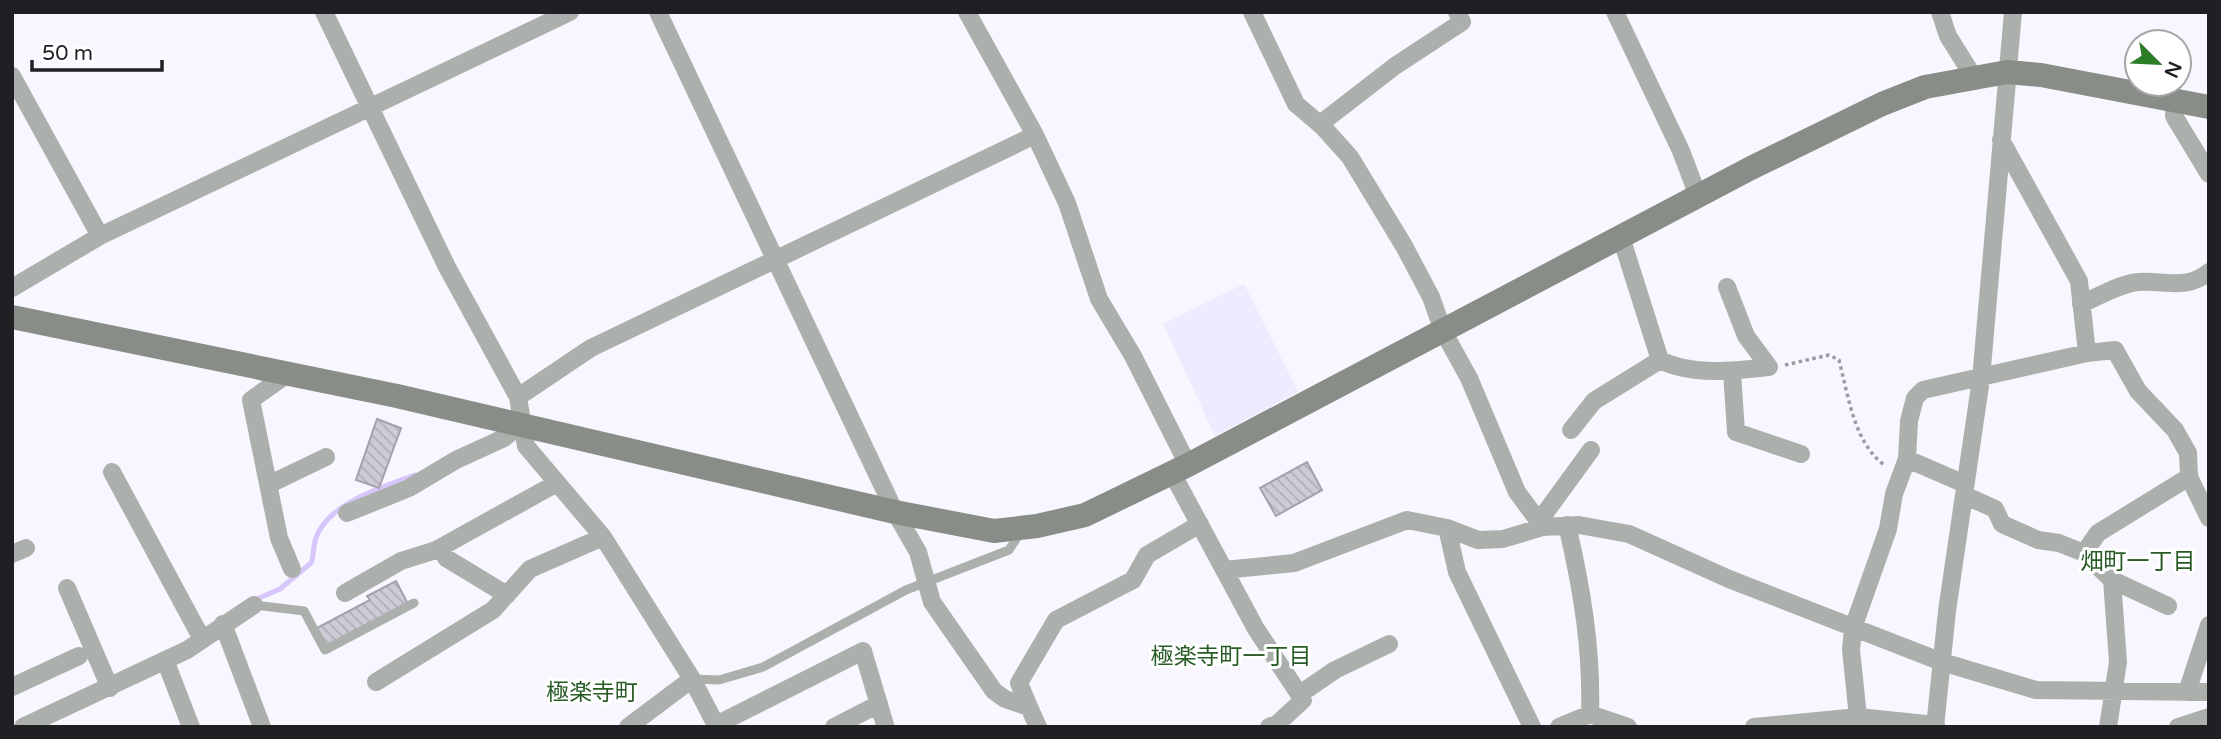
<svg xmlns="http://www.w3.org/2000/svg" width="2221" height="739" viewBox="0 0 2221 739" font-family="'Varela Round','Noto Sans JP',sans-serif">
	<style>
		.built { fill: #efeafe }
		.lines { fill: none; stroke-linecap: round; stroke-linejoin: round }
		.stream { stroke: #d6c6fb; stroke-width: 5 }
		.building { fill: url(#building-back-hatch); stroke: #a4a0ac; stroke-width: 2 }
		.path { stroke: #9c9ba2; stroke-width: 3.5; stroke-dasharray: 3.5 3.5; stroke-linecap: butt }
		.lane { stroke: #acb0ac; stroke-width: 9 }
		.street { stroke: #acb0ac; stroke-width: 18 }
		.secondary { stroke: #888e87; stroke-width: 24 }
		.labels { text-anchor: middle; stroke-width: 6; stroke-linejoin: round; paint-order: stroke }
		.neighbourhood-label { font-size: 23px; fill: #295b26; stroke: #fff }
	</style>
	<defs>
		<pattern id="building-back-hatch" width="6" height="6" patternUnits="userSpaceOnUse" patternTransform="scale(1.75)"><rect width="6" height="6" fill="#cecad7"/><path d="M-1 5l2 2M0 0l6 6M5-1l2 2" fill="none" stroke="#b1adb8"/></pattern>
	</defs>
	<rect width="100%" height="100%" fill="#f8f6fe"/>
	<path class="built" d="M1244 284 1298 392 1215 436 1163 324Z"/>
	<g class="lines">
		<path class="stream" d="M259 598 280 589 311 563C314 556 313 549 315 541 325 504 383 487 415 475"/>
	</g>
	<path class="building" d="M377 419 401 428 379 488 356 480Z
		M1307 462 1322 490 1276 516 1260 488Z
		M396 581 408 604 327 647 317 628 370 600 367 596Z"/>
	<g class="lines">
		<path class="path" d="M1785 365 1829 355 1839 360C1848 394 1854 445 1886 466"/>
		<path class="lane" d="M254 605 304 611 325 650 414 603
			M692 679 719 680 763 667 906 590 1009 550 1020 533"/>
		<path class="street" d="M324 12 447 267 518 397 526 446 603 537 692 679 717 727
			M658 12 895 512 918 552 932 602 994 691 1005 699 1029 707 1038 727
			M967 12 1035 135 1067 203 1099 299 1133 356 1188 465
			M1252 12 1296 104 1323 127 1350 157 1404 246 1431 297 1443 331 1469 378 1517 492 1543 527
			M1615 12 1681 151 1698 196
			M1940 12 1948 36 1973 76
			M12 76 100 236 12 288
			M2175 101 2174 116 2209 174
			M1320 124 1395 66 1462 22 1457 12
			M2001 140 2079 281 2087 353
			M100 236 570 12
			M1621 237 1660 360C1692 376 1734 371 1769 367L1746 336 1727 287
			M2081 304C2098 297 2121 283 2139 282 2166 280 2185 291 2209 272
			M1732 372 1736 432 1801 454
			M289 373 251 400 279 538 292 569
			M518 397 591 348 1035 135
			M1571 430 1594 401 1660 360
			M1907 459 1965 484
			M112 472 202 639
			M1172 473 1256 629 1303 700 1277 724 1269 727
			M270 484 326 457
			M1964 495 1995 509 2002 524 2038 540 2059 543 2084 553 2112 580 2168 606
			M347 513 409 488 456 460 504 438 520 425
			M1567 525C1582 589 1592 649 1590 714
			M1543 527 1545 513 1591 450
			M1447 528 1457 572 1532 727
			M2084 553 2098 533 2189 477
			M12 554 26 548
			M446 558 507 595
			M1224 570 1294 563 1407 520 1447 528 1478 540 1503 539 1543 527 1579 525 1629 534 1729 579 1942 662 2036 690 2209 692
			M67 588 110 688
			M345 593 401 561 436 550 557 483
			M223 624 262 727
			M165 660 191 727
			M376 682 493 610 530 569 603 537
			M12 687 79 656
			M2187 692 2209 625
			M1300 694 1335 670 1389 644
			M1029 707 1019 683 1056 620 1133 580 1147 555 1200 524
			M1858 717 1851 650 1853 628 1888 529 1894 494 1907 459 1909 421 1915 398 1923 390 2087 353 2115 350 2138 391 2175 430 2188 453 2189 477 2209 518
			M716 725 863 651 885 725
			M23 727 187 650 254 605
			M628 727 692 679
			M834 727 879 704
			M1559 727 1590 714 1628 727
			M1754 727 1858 717 1936 725
			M1935 727 1947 611 1981 379 2013 12
			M2108 727 2118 662 2112 580
			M2178 727 2209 717"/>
		<path class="secondary" d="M12 317 397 396 895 512 994 531 1037 526 1085 515 1188 465 1751 168 1882 104 1925 87 2007 72 2041 75 2209 107"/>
	</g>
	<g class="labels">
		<g class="neighbourhood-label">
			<text x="2138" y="569">畑町一丁目</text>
			<text x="1231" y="664">極楽寺町一丁目</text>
			<text x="592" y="700">極楽寺町</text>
		</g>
	</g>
	<rect width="2221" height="739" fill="none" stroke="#201f24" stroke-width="28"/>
	<g transform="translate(2158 63) rotate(114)"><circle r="33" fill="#ffffff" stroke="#a6a5a7" stroke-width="2"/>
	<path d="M0-5L12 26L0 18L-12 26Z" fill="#2b7d28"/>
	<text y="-10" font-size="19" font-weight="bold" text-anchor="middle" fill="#201f24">N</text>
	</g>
	<path d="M32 60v10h130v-10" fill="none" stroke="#201f24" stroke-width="3.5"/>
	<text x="42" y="60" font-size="21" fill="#201f24" stroke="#ffffff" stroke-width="5" paint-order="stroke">50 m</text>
</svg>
